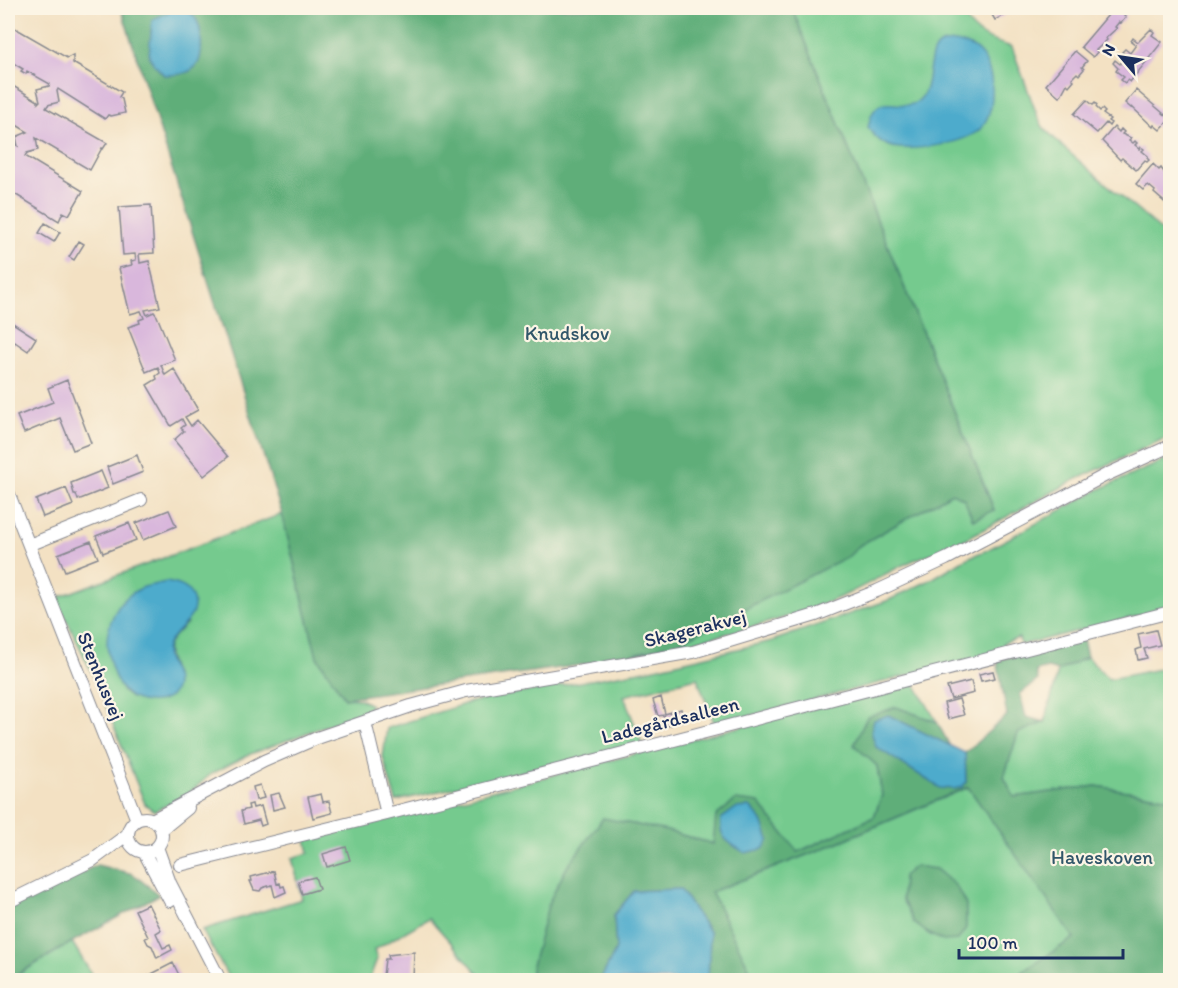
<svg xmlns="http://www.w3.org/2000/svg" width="1178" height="988" viewBox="0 0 1178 988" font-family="Itim,sans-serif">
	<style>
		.green { fill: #74ca8e; stroke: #487c76; stroke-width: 1.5; fill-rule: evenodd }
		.forest { fill: #5fae79; stroke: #3d6e6c; stroke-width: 1.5; fill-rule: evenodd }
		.water { fill: #4dabcc; stroke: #346d95; stroke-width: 1.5 }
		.building { fill: #d9b7dc }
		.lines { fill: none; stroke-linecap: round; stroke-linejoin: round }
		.minor-casing { stroke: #878890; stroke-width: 14 }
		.minor { stroke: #fff; stroke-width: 12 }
		.labels { text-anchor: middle; stroke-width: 4.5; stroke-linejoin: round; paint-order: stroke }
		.park-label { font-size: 20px; fill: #31566a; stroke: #fcf5e5 }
		.street-label { font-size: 20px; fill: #1b2f5e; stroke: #fcf5e5 }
	</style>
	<rect width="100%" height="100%" fill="#fcf5e5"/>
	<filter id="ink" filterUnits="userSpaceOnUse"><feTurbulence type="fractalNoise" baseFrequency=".0167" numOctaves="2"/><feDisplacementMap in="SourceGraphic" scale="12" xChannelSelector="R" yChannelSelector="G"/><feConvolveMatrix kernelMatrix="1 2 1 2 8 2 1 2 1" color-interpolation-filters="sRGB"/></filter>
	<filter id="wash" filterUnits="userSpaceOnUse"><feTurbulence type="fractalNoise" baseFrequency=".008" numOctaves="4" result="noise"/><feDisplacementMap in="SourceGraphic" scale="24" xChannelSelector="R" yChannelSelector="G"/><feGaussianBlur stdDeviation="1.35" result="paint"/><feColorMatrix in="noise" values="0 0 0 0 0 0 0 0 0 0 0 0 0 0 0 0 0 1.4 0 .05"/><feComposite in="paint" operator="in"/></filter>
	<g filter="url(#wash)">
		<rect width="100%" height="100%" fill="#f3e1c3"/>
		<path class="green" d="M792 8H958C973 34 984 39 1012 47L1037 115 1043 127 1064 148 1170 238V436L1075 480 945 550C905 559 881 579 845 595 780 624 704 639 635 655L678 643 848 556 860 545 952 493 994 510Z
			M1170 458V608L1021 645 1019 638 1003 643 1004 651 715 725 697 678 624 696 642 744 396 801 383 757 387 728 471 702 651 669 772 641 889 600 930 580 965 559 987 550 1100 489Z
			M282 514 317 657 345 698 360 699 371 705 367 710 248 755 211 774 186 796 154 811 145 804 95 679 56 598ZM188 622C166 644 162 645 175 675L131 698 123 692 114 675Z
			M1087 657 1109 679 1170 667V798L1096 786 1014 797 1004 777 1018 733 1045 722 1058 671Z
			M914 682 937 722 896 707 877 766 882 795 874 817 798 852 714 844 667 831 603 818 531 969 532 980H484L429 918 374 950 377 959 369 980H230L202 930 302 899 292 858 309 853 306 839Z
			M969 787 1075 938 1010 980H755L711 892 822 849Z
			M72 942 95 980H9Z"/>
		<path class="forest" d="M121 8H792L994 510 973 520 964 499 952 493 860 545 849 556 678 643 602 662 345 698 317 657 282 514ZM185 10C208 30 201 40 195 67L164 75C145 56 152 54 151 30L170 11Z
			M1083 639 1087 657 1058 671 1048 668 1036 671 1038 680 1020 694 1026 717 1045 722 1018 733 1004 777 1014 797 1096 786 1170 798V980H1010L1074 938 968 787 822 849 711 892 755 980H708L710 933 680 889 634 891 614 915 616 949 602 977 605 980H532L531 969 549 902 567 867 603 818 667 831 713 844 716 816 736 800 759 803 798 852 874 817 882 795 877 766 854 745 867 717 896 707 937 722 950 746 888 715 966 782 965 753 1007 715 997 660Z
			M97 865 133 874 159 895 72 942 8 980V908Z
			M915 866 936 869 956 886 966 905V928L958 940 943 941 929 934 914 923 902 899 903 876Z"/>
		<path class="water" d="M185 10C190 13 193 14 196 19 202 28 204 58 196 66 188 75 175 75 164 75L154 64 149 56 152 20 170 11Z
			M956 42C962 44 969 45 974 48 997 63 998 114 978 131 960 144 915 151 893 147 882 145 874 136 868 128 876 82 904 119 921 98 933 84 925 49 942 44 946 42 952 43 956 42Z
			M166 582C177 584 188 586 192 597 202 619 172 629 167 647 163 659 175 669 176 681 177 707 140 706 127 694 118 687 113 673 110 662 101 632 114 599 144 587 151 585 159 584 166 582Z
			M888 715 965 753 966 782 962 787 954 789 940 788 876 747 871 731 874 720Z
			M750 807 762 821 769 840 763 849 745 853C730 843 718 839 721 819L736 808Z
			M680 889 710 933 708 980H605L602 977 616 949 614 915 634 891Z"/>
		<g id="blocks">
			<path class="building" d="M988 8H1018L995 20Z
				M1114 8H1127L1129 10 1124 16 1126 17 1121 23 1119 22 1115 27 1117 28 1106 38 1107 40 1096 50 1098 51 1093 57 1081 47Z
				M8 24 67 58 73 55V63L122 92 119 97 122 99 125 113 111 116 108 115 105 119 58 89 57 91 59 102 48 105 46 108 107 143 103 149 102 148 90 170 36 138 38 150 27 153 25 156 83 191 69 215 63 212 59 221 8 190V144L9 145 11 142 18 146 16 137 28 132 8 120V83L38 101V103L40 101 37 89 49 86 50 84 27 71 26 74 21 71 23 69 8 60Z
				M1151 29 1154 32 1152 35 1162 42 1130 82 1127 80 1125 83 1121 80 1124 77 1116 71 1118 68 1113 63 1115 60 1120 64 1127 56 1122 52 1125 49 1130 53 1136 45 1131 41 1133 38 1138 42Z
				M1075 51 1087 61 1082 67 1084 69 1079 75 1077 73 1072 78 1074 80 1069 86 1067 84 1060 97 1046 85Z
				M1136 90 1170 119 1160 130 1154 125 1153 127 1132 107 1131 108 1125 103Z
				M1087 100 1093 105 1095 103 1097 105 1096 107 1100 111 1102 109 1105 112 1103 114 1110 119 1108 121 1111 123 1109 126 1106 123 1097 133 1074 114Z
				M1114 127 1119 132 1121 129 1124 132 1122 134 1131 138 1129 140 1133 143 1135 141 1137 143 1135 145 1140 149 1141 147 1144 149 1142 151 1148 156 1147 158 1149 160 1147 162 1145 160 1136 170 1122 158 1120 160 1102 141Z
				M1153 164 1159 170 1161 168 1167 176 1168 174 1170 176V204L1169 206 1154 193 1155 191 1148 185 1143 190 1136 184Z
				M151 205 154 253 139 254 140 263 149 261 160 307 145 310 147 315 154 312 157 316 175 360 161 365 165 375 174 369 198 410 185 417 191 426 197 420 228 457 204 476 174 440 184 431 181 428 185 425 182 419 171 426 147 385 157 379 156 376 160 373 158 367 146 372 128 327 140 323 139 320 144 318 141 311 130 314 119 268 132 265 131 261 136 260 135 254 123 255 119 207Z
				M45 223 60 232 54 242 39 233Z
				M79 241 84 244 74 260 69 257Z
				M8 320 36 338 28 351 15 342 11 349 8 346Z
				M67 380 91 443 73 450 60 418 24 433 17 416 53 402 48 388Z
				M137 455 143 472 113 484 107 467Z
				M101 471 108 488 78 500 76 494H74L71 483Z
				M66 488 73 505 43 517 36 500Z
				M169 510 176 526 143 540 136 523Z
				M129 523 136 540 103 553 96 536Z
				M91 541 98 558 65 571 58 554Z
				M1156 630 1160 645 1144 649 1147 658 1138 660 1136 650 1141 648 1138 634Z
				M993 671 995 678 981 681 979 674Z
				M971 681 974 693 951 699 947 687Z
				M661 697 665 714 681 709 685 721 667 726 664 715 658 716 653 700Z
				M959 699 964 715 948 719 944 703Z
				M260 785 264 798 256 800 253 787Z
				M279 793 285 807 273 810 270 795Z
				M321 794 323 802 329 801 332 813 313 818 308 797Z
				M252 804 253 808 261 806 266 824 261 826 259 820 244 824 241 811 249 809 248 805Z
				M346 847 350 860 327 867 323 854Z
				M274 871 277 884 280 883 281 887 284 886 286 892 275 897 272 885 262 888 260 891 254 890 250 881H252L251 877Z
				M315 877 319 889 302 894 298 881Z
				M148 904 161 930 156 933 163 948 170 945 172 950 157 958 152 946 148 944 145 938 148 937 135 910Z
				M414 952 413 980H376L383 976 385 959H389L388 955Z
				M173 963 180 977 173 980H140Z"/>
		</g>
	</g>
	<g filter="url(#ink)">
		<use href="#blocks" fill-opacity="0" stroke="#878890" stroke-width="1.5"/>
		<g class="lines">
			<g class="minor-casing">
				<path id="minor" d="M8 492 137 820
					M29 545 141 500
					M365 722 387 814
					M128 835a17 17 0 1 1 34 0a17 17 0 1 1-34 0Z
					M152 820 264 761 317 738 411 706 466 691 693 652 816 615 877 591 946 559 1106 475 1170 446
					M161 830 188 808
					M157 847 170 883 220 980
					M144 852 170 901
					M180 865 387 814 1170 612
					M8 902 93 860 128 834"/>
			</g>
			<use href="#minor" class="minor"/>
		</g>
	</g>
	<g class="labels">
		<g class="park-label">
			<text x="567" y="340">Knudskov</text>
			<text x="1102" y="864">Haveskoven</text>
		</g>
		<g class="street-label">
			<text transform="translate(695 628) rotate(-14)" y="7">Skagerakvej</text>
			<text transform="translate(101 676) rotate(68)" y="7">Stenhusvej</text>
			<text transform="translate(670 720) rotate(-14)" y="7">Ladegårdsalleen</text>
		</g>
	</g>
	<rect width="1178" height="988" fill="none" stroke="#fcf5e5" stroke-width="30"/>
	<g transform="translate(1121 57) rotate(299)" stroke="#fcf5e5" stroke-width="4.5" paint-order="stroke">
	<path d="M0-4.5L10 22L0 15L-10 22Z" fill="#1b2f5e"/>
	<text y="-9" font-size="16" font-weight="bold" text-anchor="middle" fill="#1b2f5e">N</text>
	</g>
	<path d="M959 949v9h164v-9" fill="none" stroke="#1b2f5e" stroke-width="3"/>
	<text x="968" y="949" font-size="18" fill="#1b2f5e" stroke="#fcf5e5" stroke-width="4.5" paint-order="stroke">100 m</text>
</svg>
